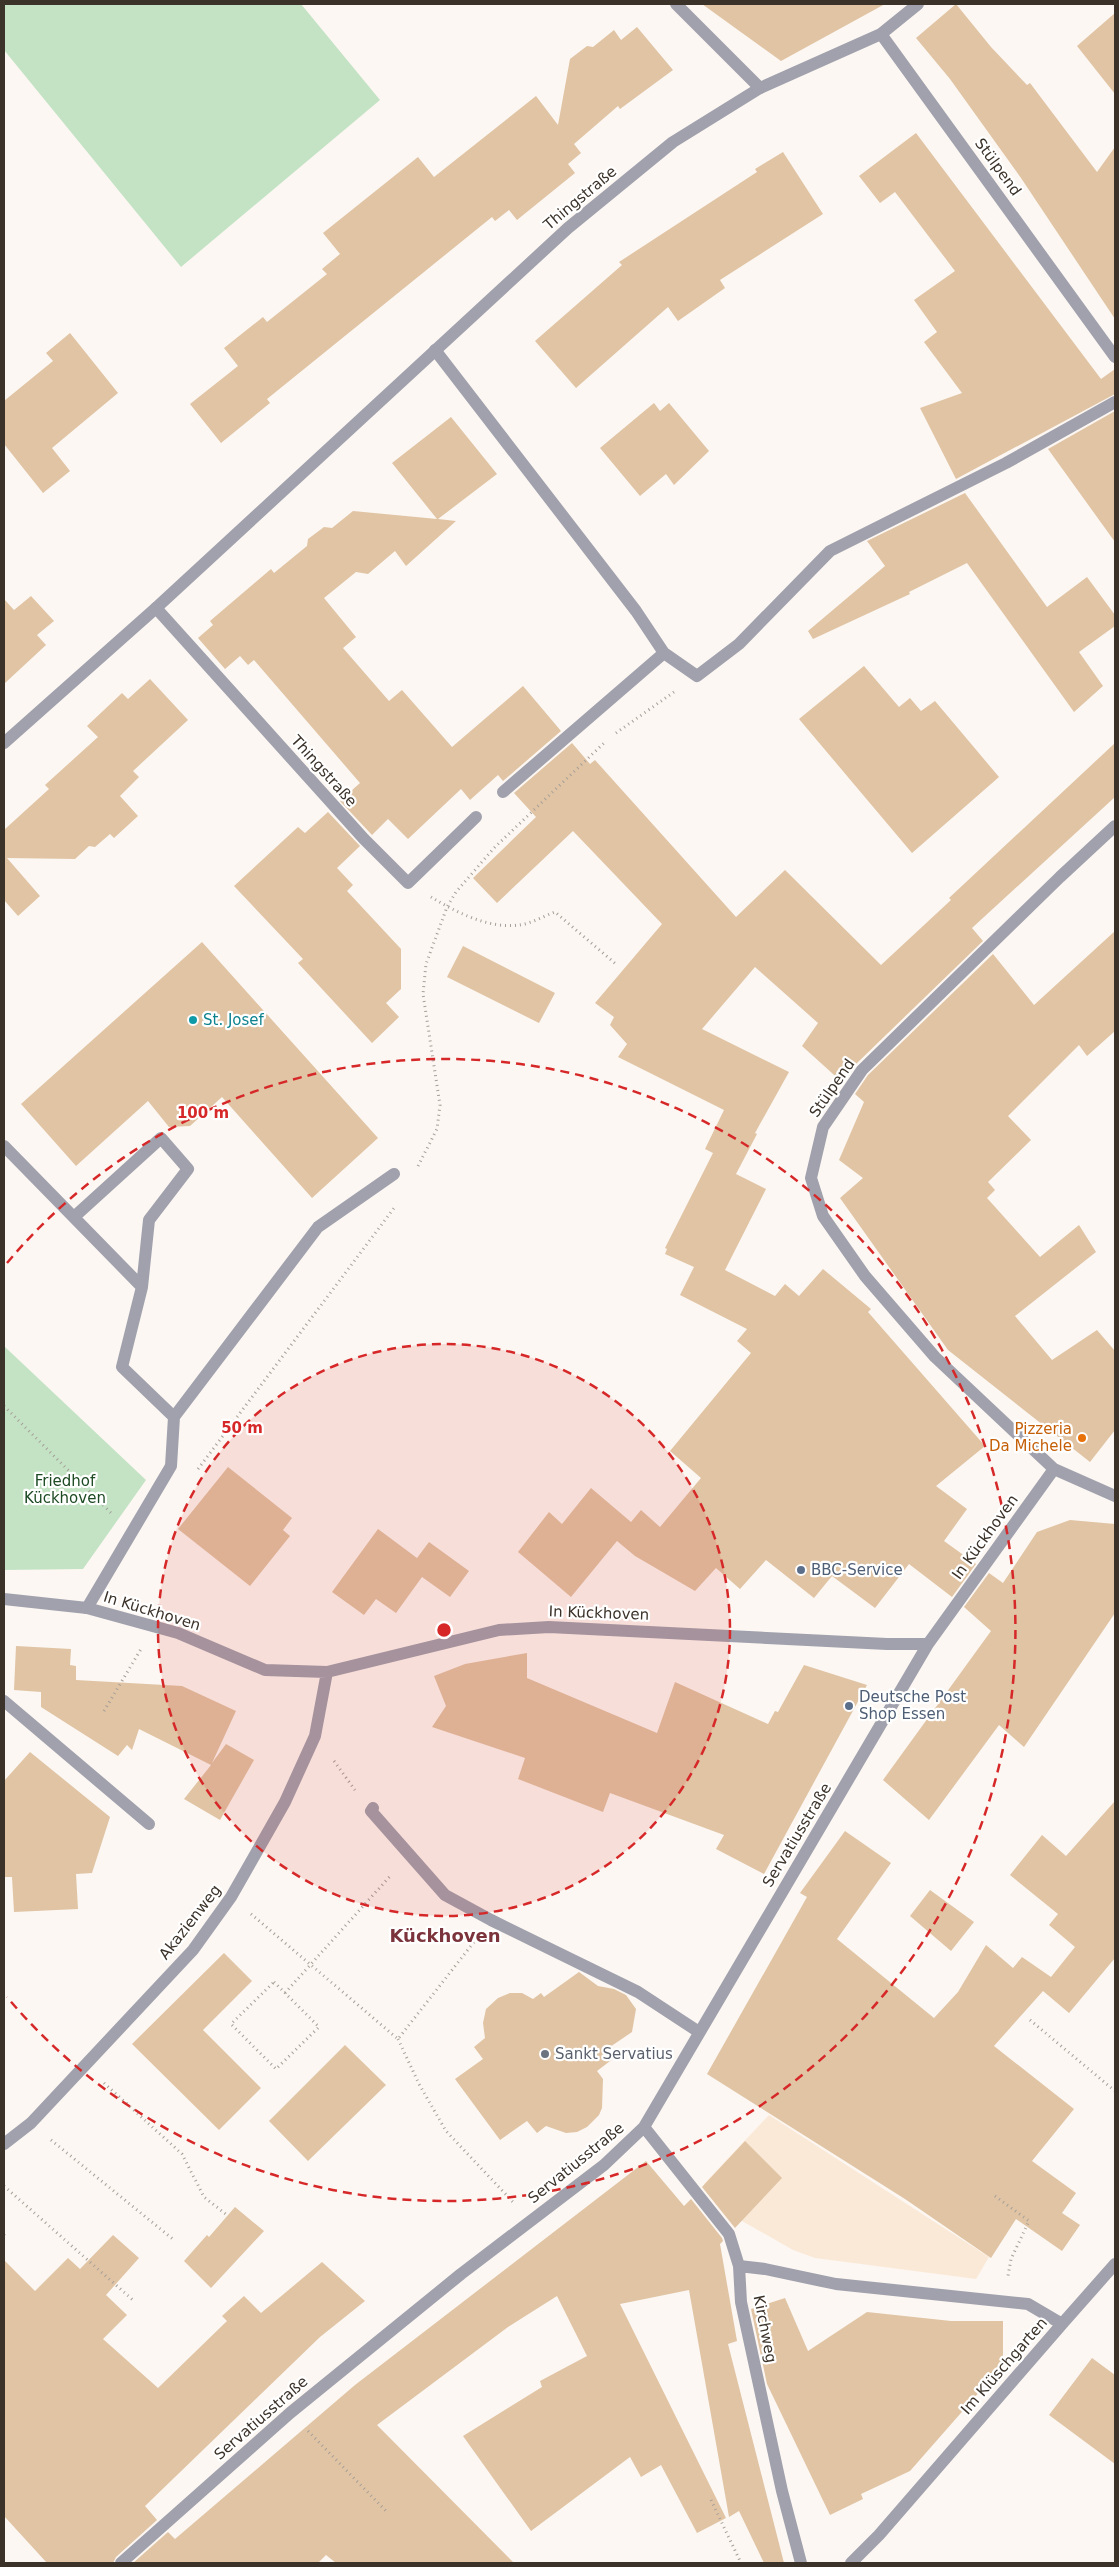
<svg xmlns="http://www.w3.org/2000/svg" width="1119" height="2567" viewBox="0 0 1119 2567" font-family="'DejaVu Sans',sans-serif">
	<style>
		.built { fill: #fbe9d8 }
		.green { fill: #c4e3c5 }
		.building { fill: #e0c4a4 }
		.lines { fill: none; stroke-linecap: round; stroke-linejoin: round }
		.path { stroke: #a69f98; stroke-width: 3; stroke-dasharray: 1 4; stroke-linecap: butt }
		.service { stroke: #a0a1ad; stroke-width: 12 }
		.minor { stroke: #a0a1ad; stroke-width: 12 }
		.ring { fill: none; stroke: #d62828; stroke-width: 2.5; stroke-dasharray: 9 6 }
		.culture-dot { fill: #0f9aa8; stroke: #fff; stroke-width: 2 }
		.food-dot { fill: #e8710a; stroke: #fff; stroke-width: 2 }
		.service-dot { fill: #5c6f8a; stroke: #fff; stroke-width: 2 }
		.worship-dot { fill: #6b7280; stroke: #fff; stroke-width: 2 }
		.labels { text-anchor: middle; stroke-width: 4.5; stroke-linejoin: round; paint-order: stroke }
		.street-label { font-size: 15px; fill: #3b3229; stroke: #fff }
		.culture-label { font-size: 15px; fill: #0d838f; stroke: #fff; text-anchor: start }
		.food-label { font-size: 15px; fill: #c56008; stroke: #fff; text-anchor: end }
		.park-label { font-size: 15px; fill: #1c4a23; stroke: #fff }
		.service-label { font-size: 15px; fill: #4e5e75; stroke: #fff; text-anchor: start }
		.worship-label { font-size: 15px; fill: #5b616d; stroke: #fff; text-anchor: start }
		.quarter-label { font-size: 18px; font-weight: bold; fill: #7b343b; stroke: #fff }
		.centre { fill: #d62828; stroke: #fff; stroke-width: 2.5 }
		.ring-label { font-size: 15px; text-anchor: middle; font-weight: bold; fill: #d62828; stroke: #fff; stroke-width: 4.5; stroke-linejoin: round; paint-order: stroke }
	</style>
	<rect width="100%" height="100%" fill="#fcf7f2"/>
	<path class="built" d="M769 2115 989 2257 976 2279 815 2258 793 2250 742 2221 704 2184Z"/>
	<path class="green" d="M4 4H301L380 100 181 267 4 50Z
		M4 1346 146 1480 83 1569 4 1570Z"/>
	<path class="building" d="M702 4H885L781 61Z
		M956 4 991 47 1027 85 1030 83 1097 172 1115 147V319L1021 178 950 79 916 38Z
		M1115 13V94L1077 46Z
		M637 27 673 70 620 109 618 106 574 144 581 153 568 164 575 173 517 220 509 210 495 221 492 217 267 399 270 403 221 443 190 404 238 366 224 348 263 317 267 322 327 274 322 269 340 254 323 233 418 157 434 177 536 96 558 125 570 59 587 46 593 47 614 30 621 40Z
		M916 133 1101 379 1115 369V394L956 479 920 408 962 393 924 342 937 332 914 300 955 271 895 192 880 203 859 176Z
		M783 152 823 214 720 280 725 288 678 321 668 307 576 388 535 341 622 265 619 262 757 172 755 169Z
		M70 333 118 393 52 448 70 471 43 493 4 444V401L53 361 46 353Z
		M654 403 660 411 669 403 709 451 674 485 666 474 640 496 600 448Z
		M1115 411V542L1048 449Z
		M451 417 497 474 438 519 456 521 406 566 395 551 368 574 356 572 324 598 356 637 343 648 389 701 402 690 452 747 523 686 561 731 503 781 498 775 470 800 461 789 408 839 388 819 372 835 340 801 360 783 254 660 248 665 240 656 225 669 198 638 213 625 210 621 271 569 274 573 307 546 308 539 324 527 332 528 353 511 437 519 392 463Z
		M965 493 1047 607 1087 577 1115 615V626L1079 652 1103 686 1074 712 967 563 909 592 910 594 813 639 808 631 885 566 867 541Z
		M31 596 54 621 37 635 46 645 4 684V599L14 610Z
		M864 666 899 707 910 698 921 711 935 701 999 777 912 853 799 719Z
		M150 679 188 720 133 771 139 777 120 796 138 816 114 838 110 834 95 847 89 846 75 859 7 858 40 896 18 916 4 900V830L49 789 45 785 98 737 87 726 122 693 128 699Z
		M572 743 590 764 595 760 736 917 785 870 881 965 951 900 949 898 1115 743V797L972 928 983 941 856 1064 843 1083 802 1046 818 1023 755 967 702 1029 789 1072 755 1133 757 1134 736 1174 766 1189 725 1270 775 1296 785 1284 799 1296 823 1269 871 1309 868 1312 985 1446 936 1486 967 1509 944 1541 976 1564 952 1597 909 1564 875 1608 832 1576 814 1598 766 1560 740 1589 716 1568 695 1591 635 1556 617 1541 571 1597 518 1552 549 1512 562 1524 591 1488 631 1522 641 1510 660 1527 701 1478 670 1451 751 1353 737 1341 747 1329 680 1295 694 1267 665 1254 667 1249 665 1248 713 1153 705 1149 724 1110 618 1057 627 1044 610 1025 614 1017 595 1003 662 924 573 831 497 903 473 878 536 817 514 793Z
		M328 812 360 846 337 868 353 885 347 891 401 949V989L386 1003 399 1017 372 1043 298 963 303 959 234 886 298 827 305 833Z
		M1115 931V1031L1087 1056 1079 1045 1008 1116 1031 1140 988 1182 995 1190 987 1198 1040 1257 1079 1225 1096 1252 1015 1316 1052 1360 1097 1330 1115 1351V1430L1090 1462 948 1350 840 1198 863 1178 839 1160 864 1102 855 1094 868 1075 993 954 1034 1005Z
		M202 942 378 1138 312 1198 222 1097 190 1126 169 1127 148 1101 76 1166 21 1104Z
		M463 946 555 993 539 1023 447 977Z
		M228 1467 292 1518 283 1530 290 1536 250 1586 178 1529Z
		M1070 1520 1115 1524V1613L1024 1747 999 1725 929 1820 883 1780 991 1631 964 1607 989 1573 1003 1583 1037 1532Z
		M378 1529 417 1558 429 1542 469 1571 450 1597 422 1577 396 1613 376 1599 364 1615 332 1592Z
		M16 1646 71 1649 70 1665 76 1666V1680L182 1686 236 1711 212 1763 226 1744 254 1760 220 1820 184 1799 211 1765 139 1729 132 1750 127 1745 118 1756 41 1707V1692L14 1690Z
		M527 1653V1678L657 1733 675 1682 768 1724 775 1711 778 1712 804 1665 867 1685 764 1874 716 1849 724 1835 610 1793 603 1812 518 1779 525 1758 432 1727 446 1706 434 1676 465 1664Z
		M30 1752 110 1817 92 1873 76 1874 78 1909 14 1912 12 1877H4V1781Z
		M1115 1801V1958L1069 2013 1043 1991 994 2046 1074 2109 1032 2161 1076 2193 1062 2213 1080 2225 1062 2251 1016 2219 991 2258 905 2199 707 2074 807 1897 800 1893 845 1831 891 1863 837 1939 934 2018 958 1992 986 1945 1013 1968 1022 1957 1051 1977 1075 1947 1049 1925 1058 1914 1010 1875 1042 1835 1066 1856Z
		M930 1890 974 1922 951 1951 910 1916Z
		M224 1953 252 1981 203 2030 261 2088 219 2130 132 2044Z
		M579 1972 598 1986 614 1989 626 1995 636 2009 632 2032 607 2049 614 2058 597 2071 603 2079 602 2108 599 2115 587 2127 577 2132 566 2133 546 2126 537 2133 527 2121 500 2140 455 2079 483 2059 474 2047 485 2038 483 2023 486 2009 498 1998 510 1993H522L533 1999 541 1993 544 1997Z
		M345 2045 386 2085 308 2161 269 2121Z
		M745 2141 782 2178 735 2228 702 2187Z
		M646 2161 684 2206 691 2199 722 2238 723 2241 720 2244 737 2341 728 2344 784 2563H764L739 2511 729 2517 689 2290 620 2304 726 2518 697 2533 661 2465 641 2477 630 2457 531 2531 463 2436 542 2387 540 2381 587 2356 557 2296 508 2327 377 2425 514 2563H336L326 2555 318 2563H133L168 2532 175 2539 355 2385Z
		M235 2207 264 2231 211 2288 184 2261 207 2235 209 2237Z
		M113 2235 139 2258 106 2295 127 2315 103 2339 158 2388 227 2321 222 2316 244 2296 261 2313 322 2262 365 2301 320 2337 145 2506 157 2520 116 2557 113 2563H47L4 2516V2260L35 2291 68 2258 80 2269Z
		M785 2298 808 2351 867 2312 951 2321H1003V2365L910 2471 861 2494 863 2499 830 2515 767 2384 751 2309Z
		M1092 2358 1115 2375V2464L1049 2415Z"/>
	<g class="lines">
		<path class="path" d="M616 733 674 692
			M431 897C456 912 488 929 519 925 530 924 544 916 555 912L617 965
			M418 1166 437 1129 440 1105 423 994 426 964 447 907 456 892 494 848 604 743
			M4 1406 112 1514
			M198 1469 394 1208
			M104 1711 141 1649
			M334 1761 355 1790
			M251 1914 398 2039 474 1942
			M274 1982 319 2027 276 2069 231 2024Z
			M285 1993 392 1874
			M1030 2020 1115 2091
			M398 2039 419 2084 446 2131 513 2202
			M104 2083 182 2154 204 2197 227 2215
			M51 2140 174 2240
			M4 2186 134 2301
			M995 2196 1029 2221 1011 2259 1008 2276
			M4 2235 6 2237
			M308 2431 387 2512
			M711 2500 741 2563"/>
		<path class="service" d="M676 4 760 88
			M435 350 636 611 664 653
			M156 608 364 839 408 883 476 817
			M503 792 664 653 697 676 739 644 830 551 1006 463 1115 402
			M4 1146 142 1287 122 1367 174 1417 171 1466 87 1608
			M74 1217 161 1138 188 1169 149 1220 142 1287
			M174 1417 318 1227 394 1174
			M4 1701 149 1824
			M373 1808 371 1811 445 1895 491 1920 638 1992 699 2032"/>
		<path class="minor" d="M881 34 1115 357
			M4 743 156 608 568 228 673 142 760 88 881 34 918 4
			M1115 826 1060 877 862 1070 823 1127 811 1178 823 1216 865 1276 935 1357 1054 1469 1115 1496
			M4 1599 87 1608 178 1633 265 1670 327 1672 499 1630 549 1627 887 1644H928L1054 1469
			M644 2127 729 2234 739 2266 741 2302 782 2491 801 2563
			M4 2144 31 2123 193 1950 231 1897 285 1802 315 1736 327 1672
			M739 2266 765 2269 836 2284 1028 2304 1062 2324 879 2535 851 2563
			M1062 2324 1115 2264
			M121 2563 290 2413 461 2274 604 2165 644 2127 928 1644"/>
	</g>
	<circle cx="444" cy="1630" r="286" fill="#d62828" fill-opacity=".12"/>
	<g class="ring">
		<circle cx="444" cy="1630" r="286"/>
		<path d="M7 1263A571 571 0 1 1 7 1997"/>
	</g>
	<circle class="culture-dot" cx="193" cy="1020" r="5"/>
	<circle class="food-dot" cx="1082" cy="1438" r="5"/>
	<g class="service-dot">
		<circle cx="801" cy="1570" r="5"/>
		<circle cx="849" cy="1706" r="5"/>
	</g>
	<circle class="worship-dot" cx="545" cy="2054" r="5"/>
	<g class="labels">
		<g class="street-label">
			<text transform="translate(998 167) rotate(54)" y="5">Stülpend</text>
			<text transform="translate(580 198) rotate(-40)" y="5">Thingstraße</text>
			<text transform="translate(324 771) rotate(48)" y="5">Thingstraße</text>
			<text transform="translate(832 1088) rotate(-55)" y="5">Stülpend</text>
			<text transform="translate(985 1537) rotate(-54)" y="5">In Kückhoven</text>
			<text transform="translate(152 1611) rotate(17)" y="5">In Kückhoven</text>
			<text transform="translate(599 1613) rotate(2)" y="5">In Kückhoven</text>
			<text transform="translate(797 1835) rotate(-59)" y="5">Servatiusstraße</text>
			<text transform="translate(190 1922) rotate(-52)" y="5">Akazienweg</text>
			<text transform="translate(576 2163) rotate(-39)" y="5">Servatiusstraße</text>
			<text transform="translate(765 2329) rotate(79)" y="5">Kirchweg</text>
			<text transform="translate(1004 2366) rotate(-49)" y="5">Im Klüschgarten</text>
			<text transform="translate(261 2418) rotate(-41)" y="5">Servatiusstraße</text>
		</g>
		<g class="culture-label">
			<text x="203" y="1025">St. Josef</text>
		</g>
		<g class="food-label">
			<text x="1072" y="1434">Pizzeria<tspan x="1072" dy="17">Da Michele</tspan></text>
		</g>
		<g class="park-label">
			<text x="65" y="1486">Friedhof<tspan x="65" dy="17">Kückhoven</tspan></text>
		</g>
		<g class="service-label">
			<text x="811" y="1575">BBC-Service</text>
			<text x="859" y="1702">Deutsche Post<tspan x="859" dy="17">Shop Essen</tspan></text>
		</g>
		<g class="worship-label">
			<text x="555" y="2059">Sankt Servatius</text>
		</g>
		<g class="quarter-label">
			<text x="445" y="1942">Kückhoven</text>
		</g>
	</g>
	<circle cx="444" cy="1630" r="8" class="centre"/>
	<g class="ring-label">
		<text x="203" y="1118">100 m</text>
		<text x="242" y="1433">50 m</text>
	</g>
	<rect width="1119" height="2567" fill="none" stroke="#3b3229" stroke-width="10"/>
</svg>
